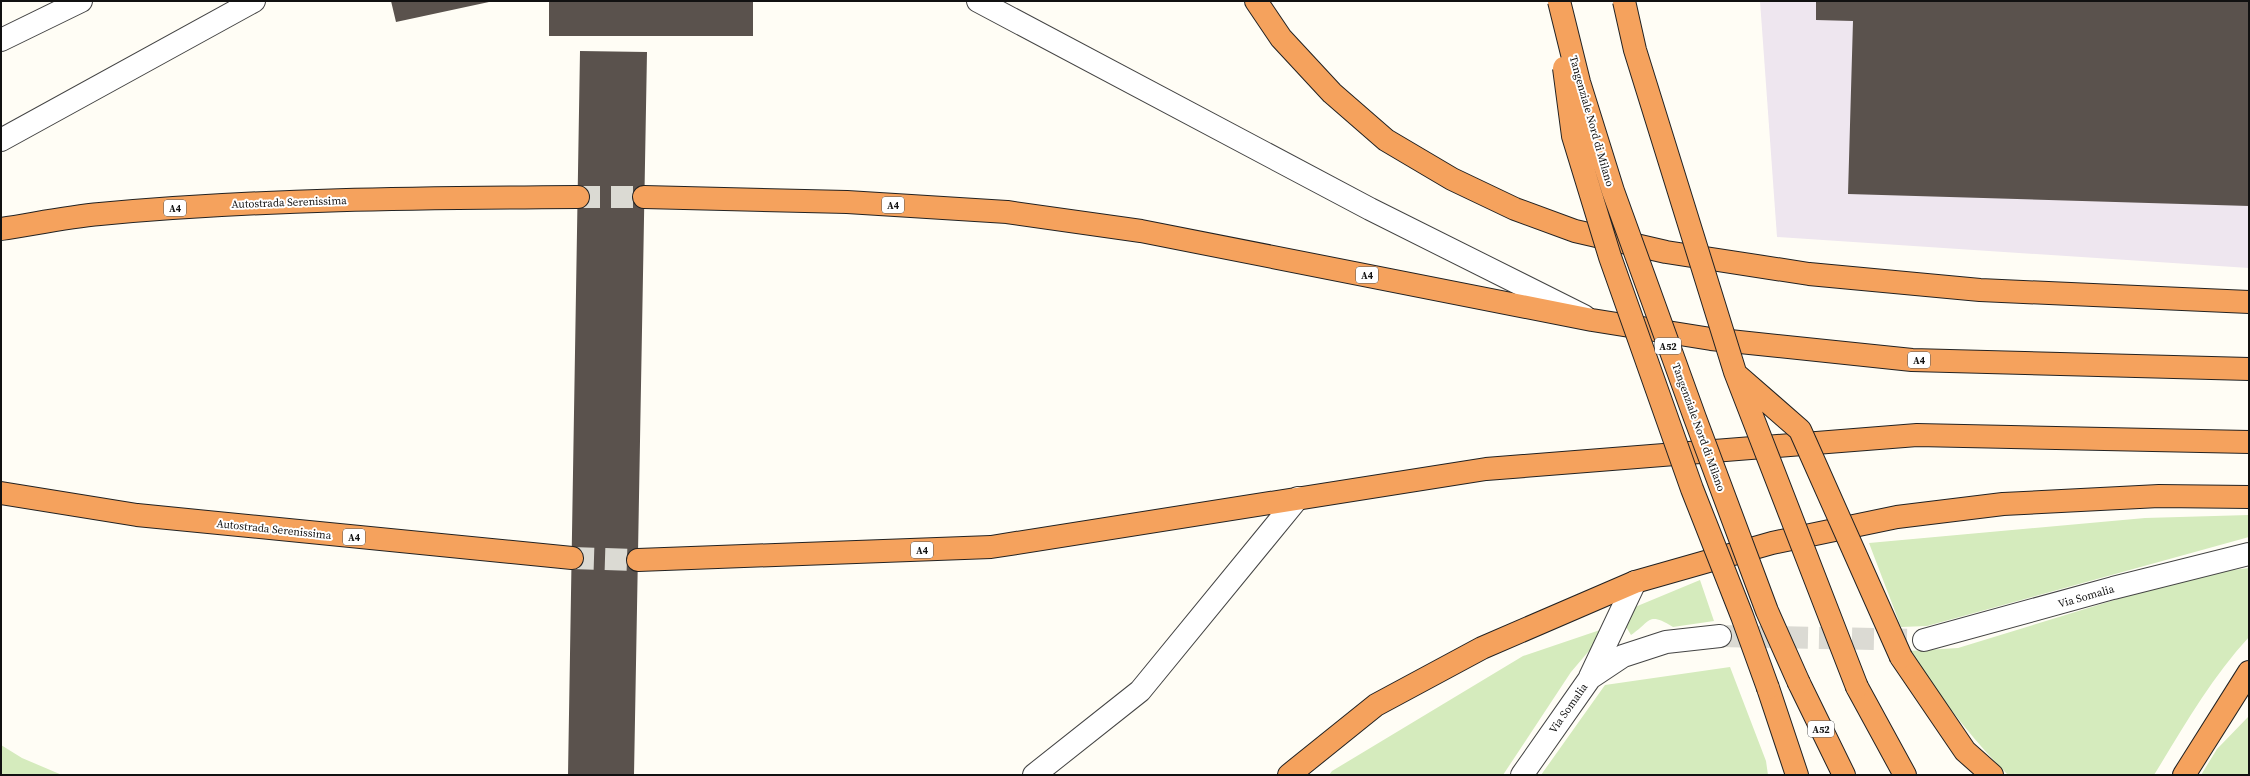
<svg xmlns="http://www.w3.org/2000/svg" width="2250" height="776" viewBox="0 0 2250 776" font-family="'Source Serif 4',serif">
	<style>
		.industrial { fill: #eee6ef }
		.green { fill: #d5ebbd }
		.building { fill: #5a524d }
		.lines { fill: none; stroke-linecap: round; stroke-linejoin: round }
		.minor-tunnel { stroke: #dbdad3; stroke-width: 22; stroke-dasharray: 22 11; stroke-linecap: butt }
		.highway-tunnel { stroke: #dbdad3; stroke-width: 22; stroke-dasharray: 22 11; stroke-linecap: butt }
		.minor-casing { stroke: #444; stroke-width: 24 }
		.highway-casing { stroke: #222; stroke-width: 24 }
		.minor { stroke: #fff; stroke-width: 22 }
		.highway { stroke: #f5a25d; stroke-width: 22 }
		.highway-bridge-casing { stroke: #222; stroke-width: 24; stroke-linecap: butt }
		.highway-bridge { stroke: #f5a25d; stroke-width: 22 }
		.labels { text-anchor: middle; stroke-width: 4; stroke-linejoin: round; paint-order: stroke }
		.shield { fill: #fff; stroke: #585858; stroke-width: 1 }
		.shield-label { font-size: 10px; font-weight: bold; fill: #111 }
		.street-label { font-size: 11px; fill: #111; stroke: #fff }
	</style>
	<rect width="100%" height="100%" fill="#fffdf5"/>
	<path class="industrial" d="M1760 1H2249V268L1777 237Z"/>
	<path class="green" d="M2249 515V537L1927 626 1901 627 1869 543 2145 518Z
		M2249 568V637C2211 678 2183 728 2154 775H2008C1968 735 1941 697 1909 651L1958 648 2160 586 2232 570Z
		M1700 580 1714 621 1673 627C1647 611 1651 622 1631 635L1625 625 1635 607Z
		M1600 630V638L1571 672 1503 775H1329L1332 771 1523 656Z
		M1730 667 1766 761 1768 775H1541L1605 685Z
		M2249 716V775H2201L2217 749Z
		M1 745 22 758 62 775H1Z"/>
	<path class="building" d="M391 1H489V2L396 22Z
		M549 1H753V36H549Z
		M1816 1H2249V206L1848 194 1853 21 1816 20Z
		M580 51 647 52 634 775H568Z"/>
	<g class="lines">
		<path class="minor-tunnel" d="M1720 636 1924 640"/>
		<path class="highway-tunnel" d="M578 197H644
			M572 558 638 560"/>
		<g class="minor-casing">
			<path id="minor" d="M978 1 1370 209 1584 316
				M1 40 81 1
				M1 140 254 1
				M1924 640 2113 588 2249 554
				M1590 677 1635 582
				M1034 775 1140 691 1298 498
				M1522 775 1590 678 1623 656 1666 642 1720 636"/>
		</g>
		<g class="highway-casing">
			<path id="highway" d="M1256 1 1281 38 1332 93 1386 140 1452 179 1515 209 1575 231 1666 252 1809 274 1980 290 2249 302
				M644 197 847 202 1007 212 1141 231 1592 320 1711 339 1912 360 2249 369
				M1 229C34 224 67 217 100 214 259 199 418 198 578 197
				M1 493 137 515 572 558
				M638 560 991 547 1486 469 1917 435 2249 442
				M1901 657 1965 751 1992 775
				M1799 683 1844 775
				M1857 687 1905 775
				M1768 688 1797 775
				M1289 775 1376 705 1482 648 1635 582 1772 543 1897 517 2003 504 2159 496 2249 497
				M2184 775 2249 672"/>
		</g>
		<use href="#minor" class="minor"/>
		<use href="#highway" class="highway"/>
		<g class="highway-bridge-casing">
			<path id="highway-bridge" d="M1559 1 1579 82 1613 191 1695 418 1767 611 1799 683
				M1624 1 1635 50 1735 372 1857 687
				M1564 68 1573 136 1610 257 1692 489 1742 616 1768 688
				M1737 375 1800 430 1901 657"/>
		</g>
		<use href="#highway-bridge" class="highway-bridge"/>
	</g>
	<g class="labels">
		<g class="shield">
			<rect x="882" y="197" width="22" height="16" rx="3"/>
			<rect x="164" y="200" width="22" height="16" rx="3"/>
			<rect x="1356" y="267" width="22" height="16" rx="3"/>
			<rect x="1655" y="338" width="26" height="16" rx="3"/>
			<rect x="1908" y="352" width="22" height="16" rx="3"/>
			<rect x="343" y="529" width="22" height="16" rx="3"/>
			<rect x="911" y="542" width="22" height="16" rx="3"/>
			<rect x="1808" y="721" width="26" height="16" rx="3"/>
		</g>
		<g class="shield-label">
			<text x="893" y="209">A4</text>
			<text x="175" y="212">A4</text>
			<text x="1367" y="279">A4</text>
			<text x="1668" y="350">A52</text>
			<text x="1919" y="364">A4</text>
			<text x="354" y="541">A4</text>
			<text x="922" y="554">A4</text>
			<text x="1821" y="733">A52</text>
		</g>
		<g class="street-label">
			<text transform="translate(1592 121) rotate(74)" y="4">Tangenziale Nord di Milano</text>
			<text transform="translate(289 202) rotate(-2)" y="4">Autostrada Serenissima</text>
			<text transform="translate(1699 427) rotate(70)" y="4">Tangenziale Nord di Milano</text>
			<text transform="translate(274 529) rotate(6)" y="4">Autostrada Serenissima</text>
			<text transform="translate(2086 596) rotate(-16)" y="4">Via Somalia</text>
			<text transform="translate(1568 708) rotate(-55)" y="4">Via Somalia</text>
		</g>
	</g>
	<rect width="2250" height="776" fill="none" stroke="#111111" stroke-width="4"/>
</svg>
